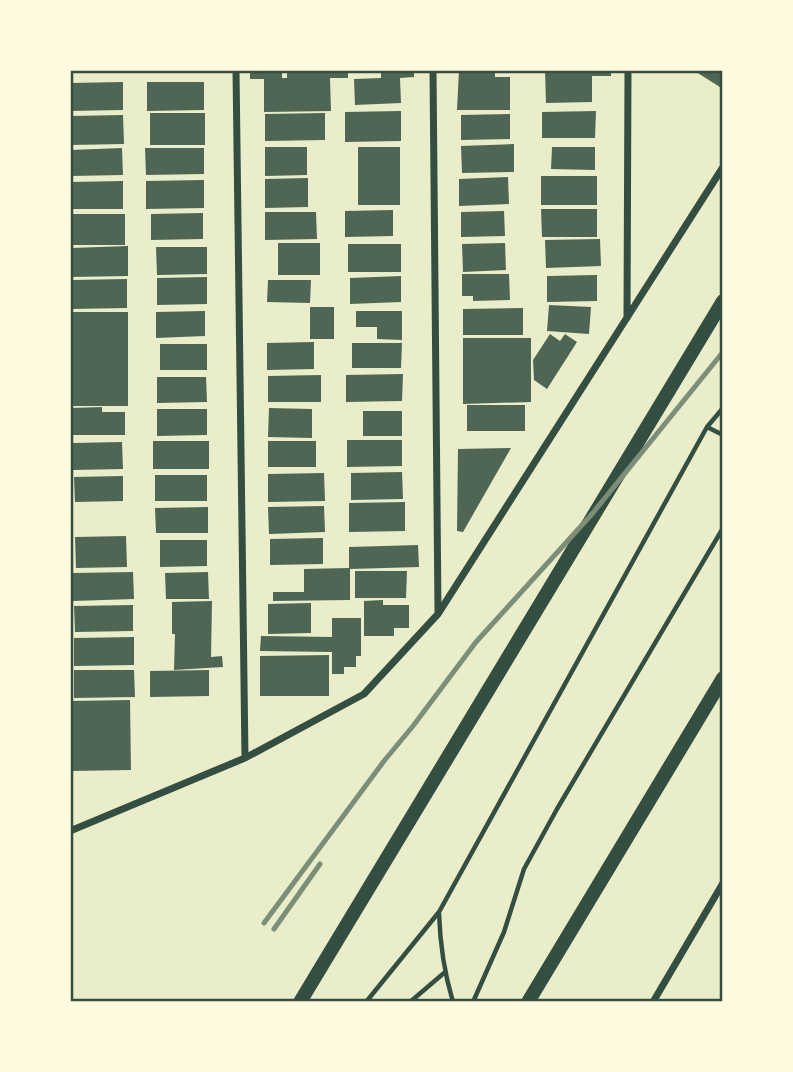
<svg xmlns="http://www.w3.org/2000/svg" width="793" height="1072" viewBox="0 0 793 1072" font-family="'Fira Sans',sans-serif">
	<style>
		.building { fill: #4f6655 }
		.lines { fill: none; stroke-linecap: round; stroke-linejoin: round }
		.service { stroke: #344e41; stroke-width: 4.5 }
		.minor { stroke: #344e41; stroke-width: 7 }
		.primary { stroke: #344e41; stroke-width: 14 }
		.rail { stroke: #7c8e77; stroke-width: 5 }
		.neatline { fill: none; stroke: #344e41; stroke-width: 2.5 }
	</style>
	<rect width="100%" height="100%" fill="#e9edc9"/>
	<path class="building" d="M250 70H282V78H287V70H348V78H330L331 111 264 112V79H250Z
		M381 70H414V77L400 78 401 103 355 105 354 79 381 78Z
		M459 70H495V77H510V110H457Z
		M545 70H611V76H592V102L546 103Z
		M693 70H723V89Z
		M123 82V110L70 111V83Z
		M147 82H204V110L147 111Z
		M401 111V141L345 142V112Z
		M596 111 595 138H542V112Z
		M150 113H205V145H150Z
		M325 113V140L265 141V114Z
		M510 114V139L461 140V115Z
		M123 115 124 144 70 145V116Z
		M514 144V172L462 173 461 146Z
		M265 147H307V175L265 176Z
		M358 147H400V205H358Z
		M552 147H595V170L551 169Z
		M122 148 123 175 70 176V150Z
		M145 148H204V174L146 175Z
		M541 176H597V205H541Z
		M508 177 509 204 459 206V179Z
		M308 178V207L265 208V179Z
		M204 180V208L146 209V181Z
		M123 181V209H70V182Z
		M541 209H597V237H542Z
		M393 210V236L345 237V211Z
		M504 211 505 236 461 237V212Z
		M265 212H316L317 239 265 240Z
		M203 213V239L151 240V214Z
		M71 214H125V245H71Z
		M600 239 601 266 546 268 545 240Z
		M278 243H320V275H278Z
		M505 243 506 270 463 272 462 244Z
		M348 244H401V272H348Z
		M128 246V276L70 277 71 248Z
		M156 247H207V274L157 275Z
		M462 274H509L510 300 473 301V296H462Z
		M597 275V301L547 302V276Z
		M401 276V302L350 304V278Z
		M207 277V304L157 305V278Z
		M127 279V308L72 309 71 280Z
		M268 280H311L310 303 267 302Z
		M549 305 591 307 589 334 547 331Z
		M310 307H334V339H310Z
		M523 308V335H463V309Z
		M205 311V336L156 338V312Z
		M356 311H402V340L377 339V327H356Z
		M71 312H128V406H70L73 391H70Z
		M550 334 560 341 565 334 577 342 547 389 534 380 533 360Z
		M463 338H531V402L463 404Z
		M314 342V369L267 370V343Z
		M352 343H402L401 368H352Z
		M160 344H207V370H160Z
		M403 374 402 401 346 402V375Z
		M321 375V402H268V376Z
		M157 377H206L207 402 157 403Z
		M467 405H525V431H467Z
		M102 407V412H125V435H70V408Z
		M269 408 312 409V438L268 437Z
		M157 409H207V435L157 436Z
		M363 411H402V436H363Z
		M347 440H402V466L347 467Z
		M153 441H209V469H153Z
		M268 441H316V467H268Z
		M122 442 123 469 73 470V443Z
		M511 448 463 532 457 531 458 449Z
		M402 472 403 499 351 500V473Z
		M324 473 325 501 268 502V474Z
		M155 475H207V501H155Z
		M123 476V501L75 502 74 477Z
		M405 502V531L349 532V503Z
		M324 506 325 532 269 534 268 507Z
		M208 507V533H156L155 508Z
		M126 536 127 567 76 568 75 537Z
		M323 538V564L270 565V539Z
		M160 540H207V566L160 567Z
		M418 545 419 567 350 569V600L273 601V592H304V569L349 568V547Z
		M355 571H407L406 598H355Z
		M133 572 134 599 73 601V573Z
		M208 572 209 599H166L165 573Z
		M383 600V605H409V628H394V636H364V601Z
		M212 601 211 657 222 656 223 667 174 670 175 634H172V602Z
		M311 603V633L268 634V604Z
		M133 605V631L75 632 74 606Z
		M332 618H361V656H356V667H344V674H332V652L260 651 261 636 332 637Z
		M134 637V665L74 666V638Z
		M329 655V696H260V656Z
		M74 670H134L135 697 74 698Z
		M209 670V696L150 697V671Z
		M130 700 131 770 70 771V701Z"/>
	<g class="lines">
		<path class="service" d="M707 427 723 435
			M439 913C440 945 444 972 453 1002
			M366 1002 439 912 707 427 723 408
			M410 1002 444 973
			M473 1002 504 932 524 869 557 809 723 528"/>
		<path class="minor" d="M236 70 245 758
			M433 70 438 612
			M627 318 628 70
			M70 831 245 758 364 694 438 614 723 167
			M653 1002 723 883"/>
		<path class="primary" d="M300 1002 723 301
			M528 1002 723 678"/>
		<path class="rail" d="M264 923 384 761 413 726 476 642 592 514 723 352
			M274 929 320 864"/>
	</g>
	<rect width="793" height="1072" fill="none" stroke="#fefae0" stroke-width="144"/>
	<rect x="72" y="72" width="649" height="928" class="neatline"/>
</svg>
